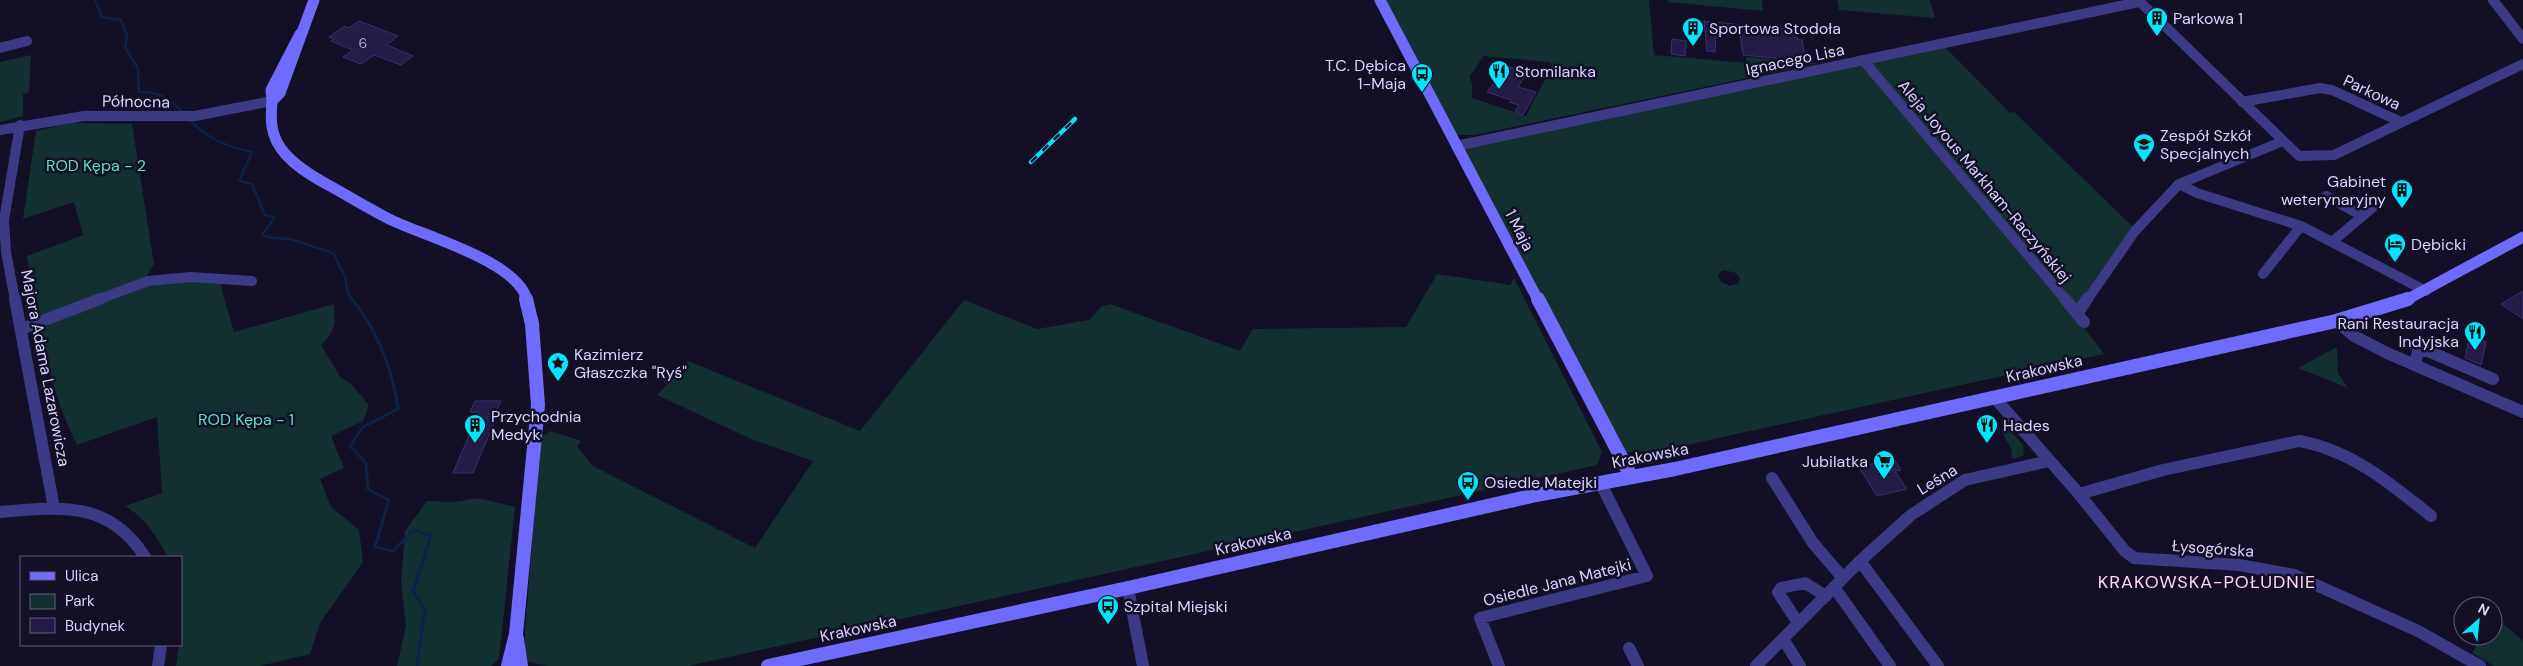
<svg xmlns="http://www.w3.org/2000/svg" width="2523" height="666" viewBox="0 0 2523 666" font-family="'DM Sans',sans-serif">
	<style>
		.green { fill: #12302f; fill-rule: evenodd }
		.lines { fill: none; stroke-linecap: round; stroke-linejoin: round }
		.stream-far1 { stroke: #0c2248; stroke-width: 2.5 }
		.stream { stroke: #0c2248; stroke-width: 3 }
		.building { fill: #241b47; stroke: #3b2d73 }
		.street-far1 { stroke: #3d3a85; stroke-width: 10 }
		.street { stroke: #3d3a85; stroke-width: 12 }
		.secondary-far1 { stroke: #6f6bff; stroke-width: 11 }
		.secondary { stroke: #6f6bff; stroke-width: 14 }
		.rail-casing { stroke: #00e5ff; stroke-width: 4.5 }
		.rail { stroke: #130f26; stroke-width: 2.5; stroke-dasharray: 8; stroke-linecap: butt }
		.labels { text-anchor: middle; stroke-width: 5; stroke-linejoin: round; paint-order: stroke }
		.number-label { font-size: 14px; fill: #aca6d1 }
		.poi-label { font-size: 16px; fill: #d9d4ff; stroke: #130f26; text-anchor: start }
		.street-label { font-size: 16px; fill: #d9d4ff; stroke: #130f26 }
		.park-label { font-size: 16px; fill: #5fe0c0; stroke: #130f26 }
		.neighbourhood-label { font-size: 18px; letter-spacing: 1px; fill: #ffd6f0; stroke: #130f26 }
	</style>
	<rect width="100%" height="100%" fill="#130f26"/>
	<path class="green" d="M1386 0H1649L1654 55 1747 63 1746 57 1819 63 1475 135H1457ZM1484 56 1550 62 1552 66 1526 116 1472 98V83L1469 77Z
		M1668 0H1762L1763 11 1668 2Z
		M1837 0H1930L1935 18 1839 10Z
		M1944 46 2010 113 2013 111 2133 227 2072 312 2104 354 1659 451 1626 452 1464 151 1465 147ZM1723 270 1736 273 1740 278 1739 283 1730 286 1721 282 1718 275Z
		M31 55 29 92 23 94V116L0 122V62Z
		M72 123 132 124 154 264 147 276 37 319 27 256 83 235 74 202 23 219 36 131Z
		M1437 274 1510 285 1514 278 1602 452 1597 465 688 666H547L525 661V630L541 437 551 431 581 441 577 446 593 466 755 548 813 461 751 439 657 395 688 361 860 431 964 300 1037 329 1089 320 1102 306 1110 304 1240 351 1253 329 1406 327Z
		M219 280 234 332 334 304C335 323 336 332 321 345L341 378 350 383 369 405 363 421 331 436 344 468 320 479 331 507 359 530 363 562 320 623 310 654 260 666H176L179 645H181V557H168C158 539 144 516 125 506L162 493 157 417 77 445C56 402 49 371 39 325L143 284Z
		M2335 348 2337 349 2338 373 2348 388 2298 368Z
		M2005 425 2023 445 2024 455 2013 459 2011 457 2012 451 2001 430Z
		M478 498 515 507 499 659 491 666H397L406 626 401 582 405 531 427 501 454 502Z
		M2498 619 2523 641V666H2494L2472 653 2482 636H2493V621Z"/>
	<g class="lines">
		<path class="stream-far1" d="M95 0 102 17 121 20 127 35 125 48 138 68 139 92C159 91 170 98 183 113
			M189 119C207 139 226 146 252 152L239 181 252 184 265 215 275 217 262 235 272 238 290 239 333 253 345 276 348 294 353 300"/>
		<path class="stream" d="M352 299C377 330 393 370 398 409L363 427 350 446 366 463 368 489 389 500 375 547 393 551 414 530 431 536 413 591 425 610 417 666"/>
	</g>
	<path class="building" d="M359 21 398 36 387 45 413 56 401 65 374 55 361 64 343 57 353 50 331 41 334 39 329 37 345 26 349 28Z
		M1704 21 1795 30 1797 39 1802 40 1806 61 1743 55 1740 35 1716 33 1715 52 1707 51Z
		M1672 39 1686 41 1685 56 1671 54Z
		M1506 66 1523 71 1520 76 1524 77 1518 87 1536 92 1523 115 1515 112 1519 105 1509 102 1511 100 1487 92Z
		M2523 291V319L2501 304Z
		M2470 335 2486 342 2481 365 2465 358Z
		M475 401H501L494 416H497L473 473H453L479 412H470Z
		M1888 460 1889 462 1895 461 1901 470 1895 471 1907 489 1877 496 1859 467Z"/>
	<g class="lines">
		<path class="street-far1" d="M2138 0 2299 156 2334 155 2523 64
			M2493 0 2523 39
			M0 48 27 41
			M1863 60 2066 300
			M2242 102 2320 88 2332 90 2401 122
			M0 130 84 116H195L272 101
			M1456 146 2139 2
			M2179 184 2197 193 2301 226 2426 291
			M2326 196 2361 215
			M2332 242 2378 203
			M2263 274 2301 226
			M15 300 6 252 4 220 20 125
			M97 300 148 281 191 277 252 281
			M2087 300 2135 231 2179 184 2283 141"/>
		<path class="street" d="M15 299 54 508
			M2065 299 2084 322
			M2077 314 2087 299
			M2336 321 2354 336 2387 353 2523 412
			M21 329 100 299
			M2415 365 2418 351H2428L2493 379
			M1994 397 2079 494 2124 550 2134 558 2239 565 2294 575 2418 631 2480 666
			M1772 478 1813 543 1843 578
			M2079 494 2163 470 2299 441C2351 450 2391 484 2431 516
			M0 512C60 507 109 500 145 557
			M1860 561 1938 666
			M1834 587 1890 666
			M1128 588 1143 666
			M1798 623 1778 592 1781 588 1805 583 1826 596
			M1783 639 1800 666
			M1629 648 1638 666
			M158 666 161 645
			M1499 666 1480 618 1647 576 1600 482
			M1756 666 1860 561 1911 515 1965 480 2049 461"/>
		<path class="secondary-far1" d="M1380 0 1538 300
			M300 34 271 90 272 101 280 93 314 0
			M272 101C271 116 270 128 277 142 287 162 313 177 332 187 351 198 370 209 389 219 423 236 518 261 527 300
			M2406 300 2523 237"/>
		<path class="secondary" d="M1538 299 1631 476
			M517 639 521 666
			M508 666 516 634 538 405 532 324 526 299
			M768 666 1128 588 1536 495 1675 469 2336 321 2408 299"/>
		<g class="rail-casing">
			<path id="rail" d="M1031 162 1075 119"/>
		</g>
		<use href="#rail" class="rail"/>
	</g>
	<defs>
		<g id="building-pin" transform="scale(1.125)"><path d="M0 17L-7.5 6A9.5 9.5 0 1 1 7.5 6Z" fill="#00e5ff" stroke="#130f26"/><path d="M-4-6H4V6H1V3H-1V6H-4ZM-2.5-4.3h1.7v1.8h-1.7ZM.8-4.3h1.7v1.8H.8ZM-2.5-1h1.7V.8h-1.7ZM.8-1h1.7V.8H.8Z" fill="#111"/></g>
		<g id="restaurant-pin" transform="scale(1.125)"><path d="M0 17L-7.5 6A9.5 9.5 0 1 1 7.5 6Z" fill="#00e5ff" stroke="#130f26"/><path d="M-5-6h1v4h1v-4h1v4h1v-4h1v5L-1.5 .5V6h-2V.5L-5-1ZM5-6V6H3V1.5H1.5Q1.5-4 5-6Z" fill="#111"/></g>
		<g id="bus-pin" transform="scale(1.125)"><path d="M0 17L-7.5 6A9.5 9.5 0 1 1 7.5 6Z" fill="#00e5ff" stroke="#130f26"/><path d="M-5-6H5V4H4V6H2V4H-2V6H-4V4H-5ZM-3.5-4V0h7V-4ZM-3.5 1.2v1.5H-2V1.2ZM2 1.2v1.5H3.5V1.2Z" fill="#111"/></g>
		<g id="school-pin" transform="scale(1.125)"><path d="M0 17L-7.5 6A9.5 9.5 0 1 1 7.5 6Z" fill="#00e5ff" stroke="#130f26"/><path d="M0-5L7-2L0 1L-7-2ZM-4 1L0 2.5L4 1V4Q0 6-4 4Z" fill="#111"/></g>
		<g id="hotel-pin" transform="scale(1.125)"><path d="M0 17L-7.5 6A9.5 9.5 0 1 1 7.5 6Z" fill="#00e5ff" stroke="#130f26"/><path d="M-6-4.5h1.5V1H6V5H4.5V3h-9V5H-6ZM-4 0a1.8 1.8 0 1 1 3.6 0ZM.5 0V-2.5h3Q6-2.5 6 0Z" fill="#111"/></g>
		<g id="sight-pin" transform="scale(1.125)"><path d="M0 17L-7.5 6A9.5 9.5 0 1 1 7.5 6Z" fill="#00e5ff" stroke="#130f26"/><path d="M0-6L1.8-2.2L6-1.7L2.9 1.2L3.7 5.4L0 3.3L-3.7 5.4L-2.9 1.2L-6-1.7L-1.8-2.2Z" fill="#111"/></g>
		<g id="supermarket-pin" transform="scale(1.125)"><path d="M0 17L-7.5 6A9.5 9.5 0 1 1 7.5 6Z" fill="#00e5ff" stroke="#130f26"/><path d="M-6-5.5h2.5l.6 2H6L4.5 2H-2.5L-4.4-4H-6ZM-1.5 3.2a1.3 1.3 0 1 0 .1 0ZM3 3.2a1.3 1.3 0 1 0 .1 0Z" fill="#111"/></g>
	</defs>
	<g fill-rule="evenodd">
		<use href="#building-pin" x="2157" y="18"/>
		<use href="#building-pin" x="1693" y="28"/>
		<use href="#restaurant-pin" x="1499" y="71"/>
		<use href="#bus-pin" x="1422" y="74"/>
		<use href="#school-pin" x="2144" y="144"/>
		<use href="#building-pin" x="2402" y="190"/>
		<use href="#hotel-pin" x="2395" y="244"/>
		<use href="#restaurant-pin" x="2475" y="332"/>
		<use href="#sight-pin" x="558" y="363"/>
		<use href="#building-pin" x="475" y="425"/>
		<use href="#restaurant-pin" x="1987" y="425"/>
		<use href="#supermarket-pin" x="1884" y="461"/>
		<use href="#bus-pin" x="1468" y="482"/>
		<use href="#bus-pin" x="1108" y="606"/>
	</g>
	<g class="labels">
		<g class="number-label">
			<text x="363" y="48">6</text>
		</g>
		<g class="poi-label">
			<text x="2173" y="24">Parkowa 1</text>
			<text x="1709" y="34">Sportowa Stodoła</text>
			<text x="1406" y="71" text-anchor="end">T.C. Dębica<tspan x="1406" dy="18">1-Maja</tspan></text>
			<text x="1515" y="77">Stomilanka</text>
			<text x="2160" y="141">Zespół Szkół<tspan x="2160" dy="18">Specjalnych</tspan></text>
			<text x="2386" y="187" text-anchor="end">Gabinet<tspan x="2386" dy="18">weterynaryjny</tspan></text>
			<text x="2411" y="250">Dębicki</text>
			<text x="2459" y="329" text-anchor="end">Rani Restauracja<tspan x="2459" dy="18">Indyjska</tspan></text>
			<text x="574" y="360">Kazimierz<tspan x="574" dy="18">Głaszczka "Ryś"</tspan></text>
			<text x="491" y="422">Przychodnia<tspan x="491" dy="18">Medyk</tspan></text>
			<text x="2003" y="431">Hades</text>
			<text x="1868" y="467" text-anchor="end">Jubilatka</text>
			<text x="1484" y="488">Osiedle Matejki</text>
			<text x="1124" y="612">Szpital Miejski</text>
		</g>
		<g class="street-label">
			<text transform="translate(1795 59) rotate(-12)" y="6">Ignacego Lisa</text>
			<text transform="translate(2372 92) rotate(25)" y="6">Parkowa</text>
			<text transform="translate(136 101) rotate(1)" y="6">Północna</text>
			<text transform="translate(1985 181) rotate(50)" y="6">Aleja Joyous Markham-Raczyńskiej</text>
			<text transform="translate(1520 230) rotate(63)" y="6">1 Maja</text>
			<text transform="translate(46 368) rotate(79)" y="6">Majora Adama Lazarowicza</text>
			<text transform="translate(2044 368) rotate(-13)" y="6">Krakowska</text>
			<text transform="translate(1650 455) rotate(-11)" y="6">Krakowska</text>
			<text transform="translate(1937 479) rotate(-31)" y="6">Leśna</text>
			<text transform="translate(1253 541) rotate(-13)" y="6">Krakowska</text>
			<text transform="translate(2213 548) rotate(4)" y="6">Łysogórska</text>
			<text transform="translate(1557 582) rotate(-14)" y="6">Osiedle Jana Matejki</text>
			<text transform="translate(858 628) rotate(-12)" y="6">Krakowska</text>
		</g>
		<g class="park-label">
			<text x="96" y="171">ROD Kępa - 2</text>
			<text x="246" y="425">ROD Kępa - 1</text>
		</g>
		<g class="neighbourhood-label">
			<text x="2207" y="588">KRAKOWSKA-POŁUDNIE</text>
		</g>
	</g>
	<rect x="20" y="556" width="162" height="90" fill="#130f26" stroke="#625e7d"/>
	<rect x="30" y="572" width="25" height="8" fill="#6f6bff" stroke="#625e7d"/>
	<text x="65" y="581" font-size="15" fill="#d9d4ff">Ulica</text>
	<rect x="30" y="594" width="25" height="15" fill="#12302f" stroke="#625e7d"/>
	<text x="65" y="606" font-size="15" fill="#d9d4ff">Park</text>
	<rect x="30" y="618" width="25" height="15" fill="#241b47" stroke="#625e7d"/>
	<text x="65" y="631" font-size="15" fill="#d9d4ff">Budynek</text>
	<g transform="translate(2478 621) rotate(27)"><circle r="24" fill="#130f26" stroke="#625e7d"/>
	<path d="M0-4L9 19L0 12L-9 19Z" fill="#00e5ff"/>
	<text y="-8" font-size="14" font-weight="bold" text-anchor="middle" fill="#d9d4ff">N</text>
	</g>
</svg>
